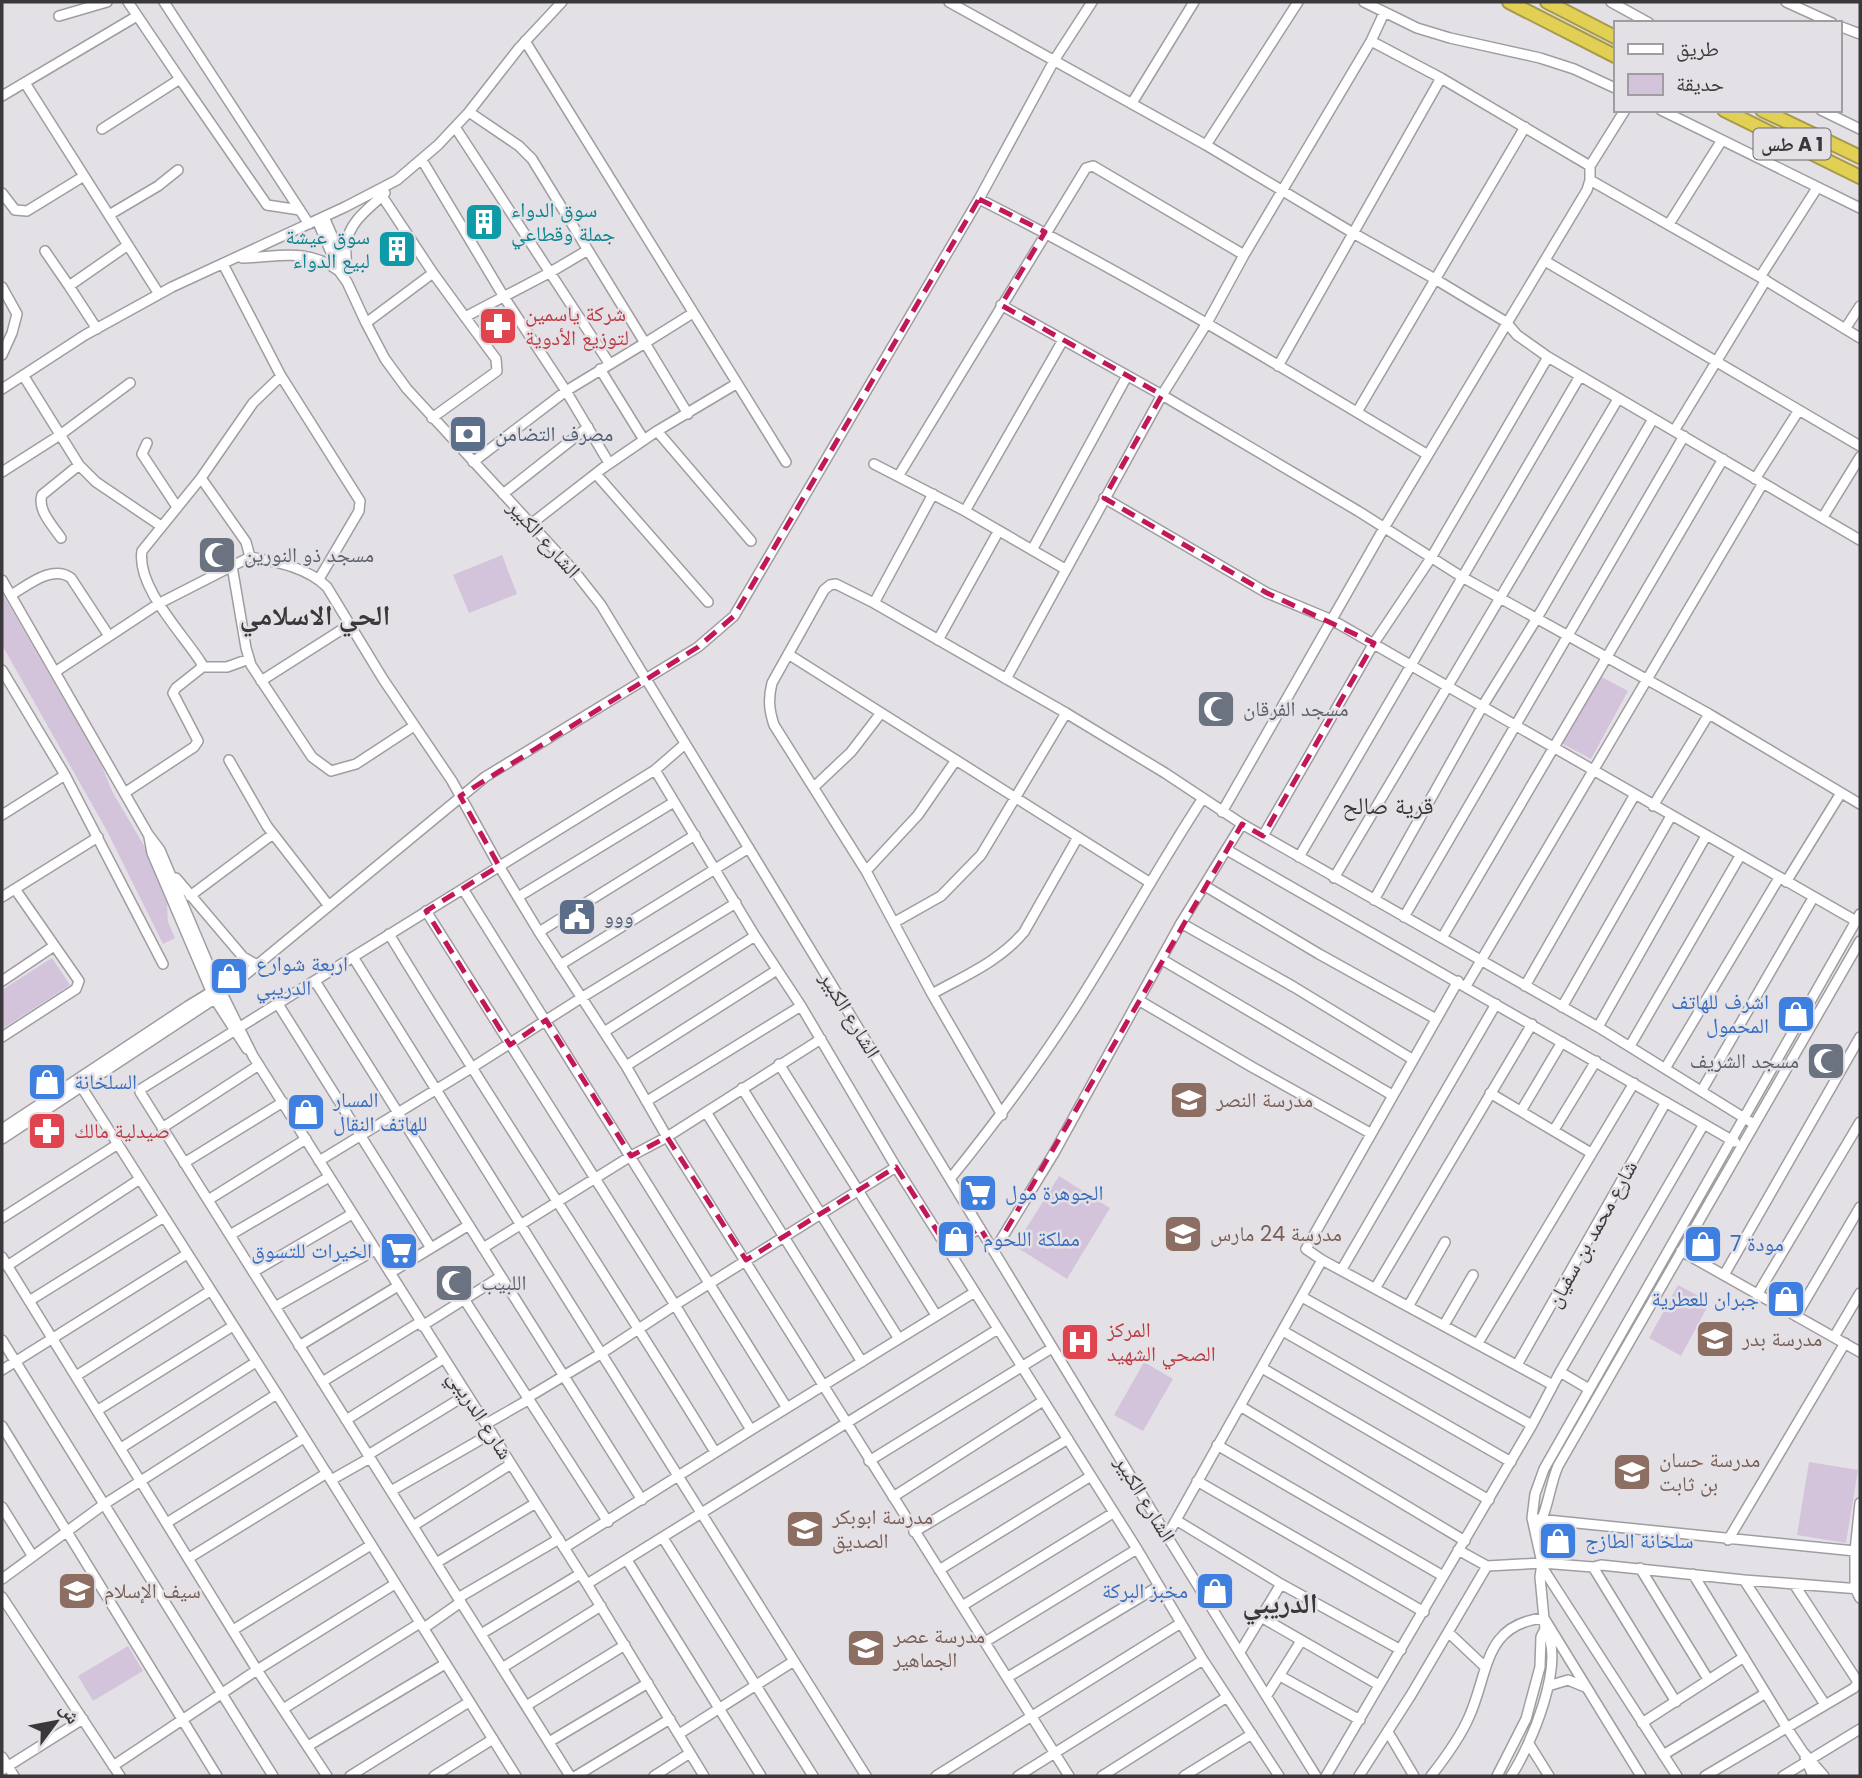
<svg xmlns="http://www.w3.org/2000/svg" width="1862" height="1778" viewBox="0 0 1862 1778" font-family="Poppins,'Noto Naskh Arabic',sans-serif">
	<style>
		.green { fill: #d4c4db }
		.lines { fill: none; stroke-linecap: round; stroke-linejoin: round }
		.minor-casing { stroke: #a09da1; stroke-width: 12 }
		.highway-casing { stroke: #a79b4b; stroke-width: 16 }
		.minor { stroke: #fff; stroke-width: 9 }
		.highway { stroke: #e2d054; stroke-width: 12 }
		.marked { fill: none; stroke: #c2185b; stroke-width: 5; stroke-dasharray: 14 9; stroke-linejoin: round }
		.labels { text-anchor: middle; stroke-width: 5; stroke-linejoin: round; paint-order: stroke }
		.shield { fill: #e4e1e6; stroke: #6d6b6e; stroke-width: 2 }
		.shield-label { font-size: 19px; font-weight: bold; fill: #3a383a }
		.culture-label { font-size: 21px; fill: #0d838f; stroke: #e4e1e6; text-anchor: start }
		.health-label { font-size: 21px; fill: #be3a42; stroke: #e4e1e6; text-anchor: start }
		.service-label { font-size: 21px; fill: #4e5e75; stroke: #e4e1e6; text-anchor: start }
		.street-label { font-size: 21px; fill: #3a383a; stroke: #e4e1e6 }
		.worship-label { font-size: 21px; fill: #5b616d; stroke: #e4e1e6; text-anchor: start }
		.shop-label { font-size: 21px; fill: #366cbe; stroke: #e4e1e6; text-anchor: start }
		.education-label { font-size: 21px; fill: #785e54; stroke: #e4e1e6; text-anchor: start }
		.quarter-label { font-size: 24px; fill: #3a383a; stroke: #e4e1e6 }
		.district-label { font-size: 28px; font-weight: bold; fill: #3a383a; stroke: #e4e1e6 }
	</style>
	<rect width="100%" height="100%" fill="#e4e1e6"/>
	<path class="green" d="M502 555 517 594 469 613 453 575Z
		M2 593 100 762 113 793 146 849 167 903 168 922 175 938 163 944 107 831 2 645Z
		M1598 675 1628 691 1591 759 1561 743Z
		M52 958 70 985 2 1029V990Z
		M1059 1176 1110 1208 1067 1279 1015 1246Z
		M1678 1285 1710 1302 1681 1356 1649 1338Z
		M1144 1362 1173 1379 1143 1431 1114 1415Z
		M1809 1462 1858 1470 1846 1543 1797 1535Z
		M128 1646 143 1671 93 1701 78 1676Z"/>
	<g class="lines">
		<g class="minor-casing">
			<path id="minor" d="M164 2 309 224
				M949 2 1206 145 1353 233 1435 279 1506 322 1517 335 1548 357 1860 540
				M1364 2 1417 28 1450 38 1540 58 1574 69 1615 88
				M1611 2 1649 23
				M1786 2 1832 23
				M59 16 107 2
				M1839 26 1860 34
				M525 41 786 462
				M1371 41 1441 78 1590 166
				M180 79 267 205 300 210
				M25 83 159 294
				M2 96 137 16
				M1132 103 1194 2
				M1661 110 1860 208
				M1821 110 1860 129
				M455 127 609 363
				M102 129 180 79 128 2
				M1206 145 1298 2
				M422 160 504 297 566 391 645 343 532 159 519 146 469 112
				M1590 180 1760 277 1860 338
				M2 193 15 210 27 211 84 176
				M382 196 433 273 465 317 549 273 588 250
				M979 199C1133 277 1280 366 1428 455
				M109 215 158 186 178 170
				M324 217 344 263
				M317 220 339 271 347 282 366 323 385 359 407 389 575 572 601 605 1167 1536 1316 1776
				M1669 224 1722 140
				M45 251 69 286
				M242 258C279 257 307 247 339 271
				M1545 261 1860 446
				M223 264 281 376 360 501 359 511 319 579
				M346 267C347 259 345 252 346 244 350 220 370 208 385 193
				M1760 277 1817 188
				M2 287 17 314 12 333 2 355
				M1001 305 1162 395 1358 511 1462 577 1709 714 1860 804
				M366 323 433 273
				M97 329 69 286 128 245
				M1845 329 1860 306
				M1278 366 1441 78
				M600 369 644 440
				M23 375 79 465 96 482 161 526
				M2 389 85 335 172 287 345 207 397 180 438 145 469 112 519 48 562 2
				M1357 412 1525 127
				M688 414 645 343 693 313
				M432 418 497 371 496 359 465 317
				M657 431 751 541
				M1674 431 1766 280
				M147 443 142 454 177 507
				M473 462 566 391 609 463
				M874 464 965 511 1065 569
				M2 472 60 435 130 383
				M596 474 708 602
				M899 475 1086 168 1093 166 1244 255
				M201 478 246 542 250 557
				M1755 479 1799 410
				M503 494 588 427
				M1104 498 1267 593 1332 620 1856 921
				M965 511 1063 340
				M1823 517 1860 457
				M531 524 603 468 657 431 736 384
				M61 538C53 526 37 510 42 495L79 465
				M1032 550 1127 376
				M232 566 246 648 251 665 312 757 331 771 356 764 414 726
				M2 580 148 834 160 850 212 973 253 1056 587 1584 704 1776
				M11 595C27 586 52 564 71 578L109 636
				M874 603 933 494
				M938 640 998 532
				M788 654 1149 882
				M202 667H227L249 659
				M2 670 65 775 163 964
				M55 672 158 604 250 557C276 562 307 567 327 587L383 679 452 781 499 866 539 932 626 1066 667 1137 1069 1776
				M1006 679 1162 395 1207 323 1244 255 1371 41 1384 13
				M261 681 349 625
				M229 760 267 826 329 906
				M655 770 685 744
				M814 787 851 752 881 713
				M126 792 194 747 198 741 173 693 176 688 200 669 202 664C184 635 136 587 142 551L201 478 253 403 281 376
				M1653 806 1709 714
				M1222 812 1384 528 1587 190 1590 180V166L1625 110
				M2 815 65 775
				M1263 836 1374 643 1431 558 1548 357
				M149 837 152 853 214 998 247 1049
				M1227 850 1735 1142
				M1299 857 1580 376
				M866 871 918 815 956 760
				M176 878 243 957 257 965
				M1334 878 1618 399
				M1786 882 1841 793
				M1205 886 1319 954 1436 1019
				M463 889 787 1408
				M190 896 273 834
				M2 897 98 837
				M518 897 674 802
				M1374 900 1482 707 1537 618 1653 419
				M426 911 675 1305 751 1430
				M1404 917 1684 436
				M895 922 941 896 981 855 1066 713
				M1181 923 1294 987 1412 1059
				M539 932 695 835
				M389 934C495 1109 609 1278 715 1452
				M1442 938 1723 459
				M353 957 866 1776
				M1161 959 1392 1095
				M560 965 749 848
				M2 981 54 946
				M315 981 642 1500
				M1458 981 1306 1249 1322 1260 1553 1385
				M1466 986 1763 483
				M1525 986 1634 796
				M932 994C964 976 1000 961 1024 932L1078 837
				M1140 1001 1252 1067 1370 1133
				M278 1004 431 1248
				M1562 1007 1671 816
				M240 1027 655 770 755 936 801 1006 896 1167 1137 1549 1203 1660 1279 1776
				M1598 1027 1706 836
				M234 1031 141 1089 140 1092 570 1776
				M604 1032 755 936
				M2 1037 76 989 79 981 15 889
				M1630 1046 1740 856
				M779 1064 936 1315
				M626 1066 777 970
				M1666 1067 1779 878
				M77 1080 277 1394 516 1776
				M742 1088 899 1339
				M1702 1090 1813 898
				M1490 1093 1591 1153
				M647 1101 801 1006
				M1521 1111 1562 1042
				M706 1112 862 1362
				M1002 1115 932 994 866 871 774 725C769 710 768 699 772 683L824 590 830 585 836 584 874 603 1066 713 1165 773 1242 824 1598 1027 1754 1124
				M162 1128 259 1065
				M2 1129 188 1006 211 992 224 987
				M1554 1130 1596 1061
				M2 1139 222 994 485 777 698 647 734 616 979 199 1055 59 1092 2
				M319 1161 473 1067 581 998 736 903
				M184 1163 283 1102
				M950 1179C996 1122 1039 1064 1078 1003 1121 935 1159 865 1203 798
				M208 1200 306 1139
				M2 1218 118 1144
				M230 1235 329 1177
				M483 1248 631 1156 667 1137 821 1039
				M948 1248 980 1228
				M994 1251 1054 1153 1181 923 1242 824
				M1681 1251 1860 1352
				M2 1257 257 1670 327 1776
				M7 1266 140 1179
				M1342 1269 1496 1004
				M253 1272 352 1214
				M390 1273 469 1225
				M1724 1275 1860 1037
				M1376 1287 1532 1024
				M1757 1295 1860 1122
				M1302 1297 1532 1425
				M464 1299 608 1522
				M29 1301 164 1217
				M1409 1305 1445 1242
				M275 1307 375 1250
				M1796 1316 1860 1207
				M1444 1325 1473 1275
				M422 1326 500 1277
				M1283 1331 1511 1462
				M1834 1337 1860 1293
				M2 1340 273 1776
				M1478 1343 1634 1083
				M299 1346 398 1286
				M1517 1365 1666 1102
				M1262 1368 1489 1500
				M2 1370 187 1254
				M1560 1372 1589 1389
				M76 1376 210 1291
				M322 1382 420 1322
				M527 1398 602 1353 675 1305 896 1167
				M1240 1406 1465 1541
				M98 1410 233 1326
				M346 1420 443 1359
				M486 1424 528 1400
				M2 1426 217 1776
				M1217 1445 1443 1576
				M121 1448 256 1362
				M368 1455 466 1395
				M869 1461 1052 1348
				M331 1480 370 1458
				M1197 1481 1424 1612
				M391 1491 492 1433
				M893 1497 1043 1401
				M1860 1503 1855 1551V1588L1860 1598
				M2 1507 32 1555
				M1537 1519 1855 1551
				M1176 1520 1281 1584 1401 1650
				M168 1522 304 1438
				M413 1526 511 1464
				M1536 1530C1548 1512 1549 1487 1558 1466L1860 941
				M914 1532 1068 1439
				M1167 1536 1322 1260
				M663 1538 813 1776
				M1728 1540 1845 1343
				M564 1548 751 1430 975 1292
				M1458 1550 1487 1566
				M189 1558 327 1473
				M627 1560 761 1776
				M436 1563 536 1503
				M1542 1567 1677 1776
				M1593 1567 1676 1702
				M1640 1568 1708 1679
				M939 1570 1091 1476
				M1693 1574 1787 1728 1803 1752 1824 1776
				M2 1579 103 1505 277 1394
				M1744 1580 1824 1703
				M587 1584 998 1329
				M1794 1584 1858 1682
				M2 1597 120 1776
				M458 1598 559 1539
				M962 1606 1113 1513
				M1261 1617 1379 1685
				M424 1628 461 1602
				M233 1630 371 1545
				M1448 1632 1485 1667
				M481 1634 580 1574
				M985 1642 1137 1549
				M1240 1652 1281 1584
				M502 1668 601 1606
				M1280 1676 1360 1720
				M1008 1677 1159 1586
				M1548 1686 1568 1680 1585 1687
				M1267 1695 1301 1641
				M526 1706 625 1645
				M283 1709 420 1623
				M1642 1723 1744 1657
				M1388 1732 1414 1776
				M679 1734 794 1661
				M549 1742 648 1683
				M1529 1744 1549 1776
				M308 1746 445 1664
				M1663 1755 1766 1693
				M2 1757 14 1776
				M1805 1757 1813 1776
				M113 1766 257 1670 395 1584
				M2 1770 83 1719
				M350 1776 469 1702
				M434 1776 493 1739
				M576 1776 670 1719
				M654 1776 690 1753
				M936 1776 1181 1623
				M1018 1776 1203 1660
				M1102 1776 1227 1697
				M1184 1776 1252 1734
				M1326 1776 1532 1425 1560 1372 1704 1124
				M1359 1776 1411 1695 1487 1566 1542 1563 1593 1567 1601 1565 1744 1580 1860 1589
				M1431 1776C1445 1758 1460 1738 1469 1717 1489 1673 1483 1624 1544 1618L1641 1776
				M1497 1776 1526 1719 1540 1667 1541 1637 1545 1629
				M1511 1776C1530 1747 1567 1662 1545 1629L1540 1577 1542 1563 1532 1518 1535 1494 1544 1469 1860 914
				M1705 1776 1854 1688 1860 1680
				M1783 1776 1860 1729"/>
		</g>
		<g class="highway-casing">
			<path id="highway" d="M1509 2 1615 56
				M1547 2 1615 37
				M1724 110 1860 177
				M1762 110 1860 157"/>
		</g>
		<use href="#minor" class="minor"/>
		<use href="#highway" class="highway"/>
	</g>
	<path class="marked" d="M979 199 1045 232 1001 305 1162 395 1104 498 1267 593 1374 643 1263 836 1242 824 994 1251 980 1228 948 1248 896 1167 746 1260 667 1137 631 1156 546 1020 510 1045 426 911 499 866 460 796 698 647 734 616Z"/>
	<defs>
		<g id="building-square" transform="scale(2.0125)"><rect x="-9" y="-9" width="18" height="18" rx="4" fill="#0f9aa8" stroke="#e4e1e6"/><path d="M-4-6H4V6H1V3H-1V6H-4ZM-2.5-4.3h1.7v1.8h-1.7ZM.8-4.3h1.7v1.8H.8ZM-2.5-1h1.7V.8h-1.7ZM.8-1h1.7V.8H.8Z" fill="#fff"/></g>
		<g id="pharmacy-square" transform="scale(2.0125)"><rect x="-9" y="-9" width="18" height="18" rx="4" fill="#e0444e" stroke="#e4e1e6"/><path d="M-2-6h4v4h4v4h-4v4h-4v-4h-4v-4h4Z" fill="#fff"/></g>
		<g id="bank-square" transform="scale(2.0125)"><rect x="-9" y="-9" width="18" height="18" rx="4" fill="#5c6f8a" stroke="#e4e1e6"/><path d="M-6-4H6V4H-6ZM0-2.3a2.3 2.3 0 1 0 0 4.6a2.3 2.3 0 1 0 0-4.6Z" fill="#fff"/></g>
		<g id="mosque-square" transform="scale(2.0125)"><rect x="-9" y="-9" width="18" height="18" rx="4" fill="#6b7280" stroke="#e4e1e6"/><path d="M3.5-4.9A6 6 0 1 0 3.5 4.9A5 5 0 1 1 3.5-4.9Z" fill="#fff"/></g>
		<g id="civic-square" transform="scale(2.0125)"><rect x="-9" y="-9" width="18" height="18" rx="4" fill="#5c6f8a" stroke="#e4e1e6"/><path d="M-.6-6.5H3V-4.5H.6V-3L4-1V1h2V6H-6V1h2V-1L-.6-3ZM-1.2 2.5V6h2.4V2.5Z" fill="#fff"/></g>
		<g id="shop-square" transform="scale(2.0125)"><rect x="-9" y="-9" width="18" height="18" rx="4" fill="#3f7fe0" stroke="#e4e1e6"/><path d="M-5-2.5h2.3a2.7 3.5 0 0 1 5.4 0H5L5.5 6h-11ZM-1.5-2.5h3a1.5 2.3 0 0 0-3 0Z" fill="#fff"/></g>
		<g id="school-square" transform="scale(2.0125)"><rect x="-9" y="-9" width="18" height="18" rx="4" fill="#8d6e63" stroke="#e4e1e6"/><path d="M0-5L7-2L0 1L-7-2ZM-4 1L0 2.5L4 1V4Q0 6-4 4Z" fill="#fff"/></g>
		<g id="supermarket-square" transform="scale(2.0125)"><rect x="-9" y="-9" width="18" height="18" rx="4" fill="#3f7fe0" stroke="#e4e1e6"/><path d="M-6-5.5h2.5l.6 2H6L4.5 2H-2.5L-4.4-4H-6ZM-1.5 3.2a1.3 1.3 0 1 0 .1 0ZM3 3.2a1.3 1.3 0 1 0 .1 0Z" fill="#fff"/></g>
		<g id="hospital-square" transform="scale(2.0125)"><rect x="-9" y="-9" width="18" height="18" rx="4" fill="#e0444e" stroke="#e4e1e6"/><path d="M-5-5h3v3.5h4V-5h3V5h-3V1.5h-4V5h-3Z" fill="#fff"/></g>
	</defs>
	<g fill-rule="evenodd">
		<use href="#building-square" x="484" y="222"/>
		<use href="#building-square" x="397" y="249"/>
		<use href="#pharmacy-square" x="498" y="326"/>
		<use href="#bank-square" x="468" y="434"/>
		<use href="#mosque-square" x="217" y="555"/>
		<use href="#mosque-square" x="1216" y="709"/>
		<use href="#civic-square" x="577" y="917"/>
		<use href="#shop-square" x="229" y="976"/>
		<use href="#shop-square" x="1796" y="1014"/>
		<use href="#mosque-square" x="1826" y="1061"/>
		<use href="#shop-square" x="47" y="1082"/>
		<use href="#school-square" x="1189" y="1100"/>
		<use href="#shop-square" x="306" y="1112"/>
		<use href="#pharmacy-square" x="47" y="1131"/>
		<use href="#supermarket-square" x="978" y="1193"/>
		<use href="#school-square" x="1183" y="1234"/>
		<use href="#shop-square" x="956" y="1239"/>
		<use href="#shop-square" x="1703" y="1244"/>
		<use href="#supermarket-square" x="399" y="1251"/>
		<use href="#mosque-square" x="454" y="1283"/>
		<use href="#shop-square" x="1786" y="1299"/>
		<use href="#school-square" x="1715" y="1339"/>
		<use href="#hospital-square" x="1080" y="1342"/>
		<use href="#school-square" x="1632" y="1472"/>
		<use href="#school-square" x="805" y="1529"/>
		<use href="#shop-square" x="1558" y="1541"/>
		<use href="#school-square" x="77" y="1591"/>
		<use href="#shop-square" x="1215" y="1591"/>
		<use href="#school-square" x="866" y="1648"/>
	</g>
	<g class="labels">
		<rect class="shield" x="1753.5" y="128.5" width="77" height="31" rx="5"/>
		<g class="shield-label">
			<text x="1792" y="151">طس A 1</text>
		</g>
		<g class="culture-label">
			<text x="511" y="217">سوق الدواء<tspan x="511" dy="24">جملة وقطاعي</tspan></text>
			<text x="370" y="244" text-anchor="end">سوق عيشة<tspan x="370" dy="24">لبيع الدواء</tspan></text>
		</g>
		<g class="health-label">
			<text x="525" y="321">شركة ياسمين<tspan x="525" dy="24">لتوزيع الأدوية</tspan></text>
			<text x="74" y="1138">صيدلية مالك</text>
			<text x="1107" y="1337">المركز<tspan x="1107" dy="24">الصحي الشهيد</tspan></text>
		</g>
		<g class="service-label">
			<text x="495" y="441">مصرف التضامن</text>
			<text x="604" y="924">ووو</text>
		</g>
		<g class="street-label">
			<text transform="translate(544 539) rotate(48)" y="7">الشارع الكبير</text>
			<text transform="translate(850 1015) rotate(59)" y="7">الشارع الكبير</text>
			<text transform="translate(1592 1234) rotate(-61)" y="7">شارع محمد بن سفيان</text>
			<text transform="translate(480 1415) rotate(57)" y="7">شارع الدريبي</text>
			<text transform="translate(1145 1499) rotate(59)" y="7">الشارع الكبير</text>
		</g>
		<g class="worship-label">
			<text x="244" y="562">مسجد ذو النورين</text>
			<text x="1243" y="716">مسجد الفرقان</text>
			<text x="1799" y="1068" text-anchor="end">مسجد الشريف</text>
			<text x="481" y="1290">اللبيب</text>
		</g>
		<g class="shop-label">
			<text x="256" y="971">اربعة شوارع<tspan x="256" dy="24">الدريبي</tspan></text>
			<text x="1769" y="1009" text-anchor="end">اشرف للهاتف<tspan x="1769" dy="24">المحمول</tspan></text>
			<text x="74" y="1089">السلخانة</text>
			<text x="333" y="1107">المسار<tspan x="333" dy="24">للهاتف النقال</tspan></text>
			<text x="1005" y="1200">الجوهرة مول</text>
			<text x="983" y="1246">مملكة اللحوم</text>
			<text x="1730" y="1251">مودة 7</text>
			<text x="372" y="1258" text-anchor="end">الخيرات للتسوق</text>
			<text x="1759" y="1306" text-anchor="end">جبران للعطرية</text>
			<text x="1585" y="1548">سلخانة الطازج</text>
			<text x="1188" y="1598" text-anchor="end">مخبز البركة</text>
		</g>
		<g class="education-label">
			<text x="1216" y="1107">مدرسة النصر</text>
			<text x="1210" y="1241">مدرسة 24 مارس</text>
			<text x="1742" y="1346">مدرسة بدر</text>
			<text x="1659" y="1467">مدرسة حسان<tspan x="1659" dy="24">بن ثابت</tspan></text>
			<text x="832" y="1524">مدرسة ابوبكر<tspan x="832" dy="24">الصديق</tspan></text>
			<text x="104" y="1598">سيف الإسلام</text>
			<text x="893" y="1643">مدرسة عصر<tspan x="893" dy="24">الجماهير</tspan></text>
		</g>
		<g class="quarter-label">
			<text x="1388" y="814">قرية صالح</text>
		</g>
		<g class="district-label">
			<text x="315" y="625">الحي الاسلامي</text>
			<text x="1280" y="1613">الدريبي</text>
		</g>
	</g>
	<rect width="1862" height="1778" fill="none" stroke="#3a383a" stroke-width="7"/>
	<rect x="1614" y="21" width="228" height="91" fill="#e4e1e6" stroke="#a09da1" stroke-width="2"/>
	<rect x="1628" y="44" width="35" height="10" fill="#ffffff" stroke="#a09da1" stroke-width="2"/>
	<text x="1676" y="56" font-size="21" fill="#3a383a">طريق</text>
	<rect x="1628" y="74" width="35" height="21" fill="#d4c4db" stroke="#a09da1" stroke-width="2"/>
	<text x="1676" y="91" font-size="21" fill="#3a383a">حديقة</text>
	<g transform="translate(56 1722) rotate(58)" stroke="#e4e1e6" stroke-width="5" paint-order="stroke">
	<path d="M0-5L12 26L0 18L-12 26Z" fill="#3a383a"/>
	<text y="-10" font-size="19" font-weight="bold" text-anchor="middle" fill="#3a383a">ش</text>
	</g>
</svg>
